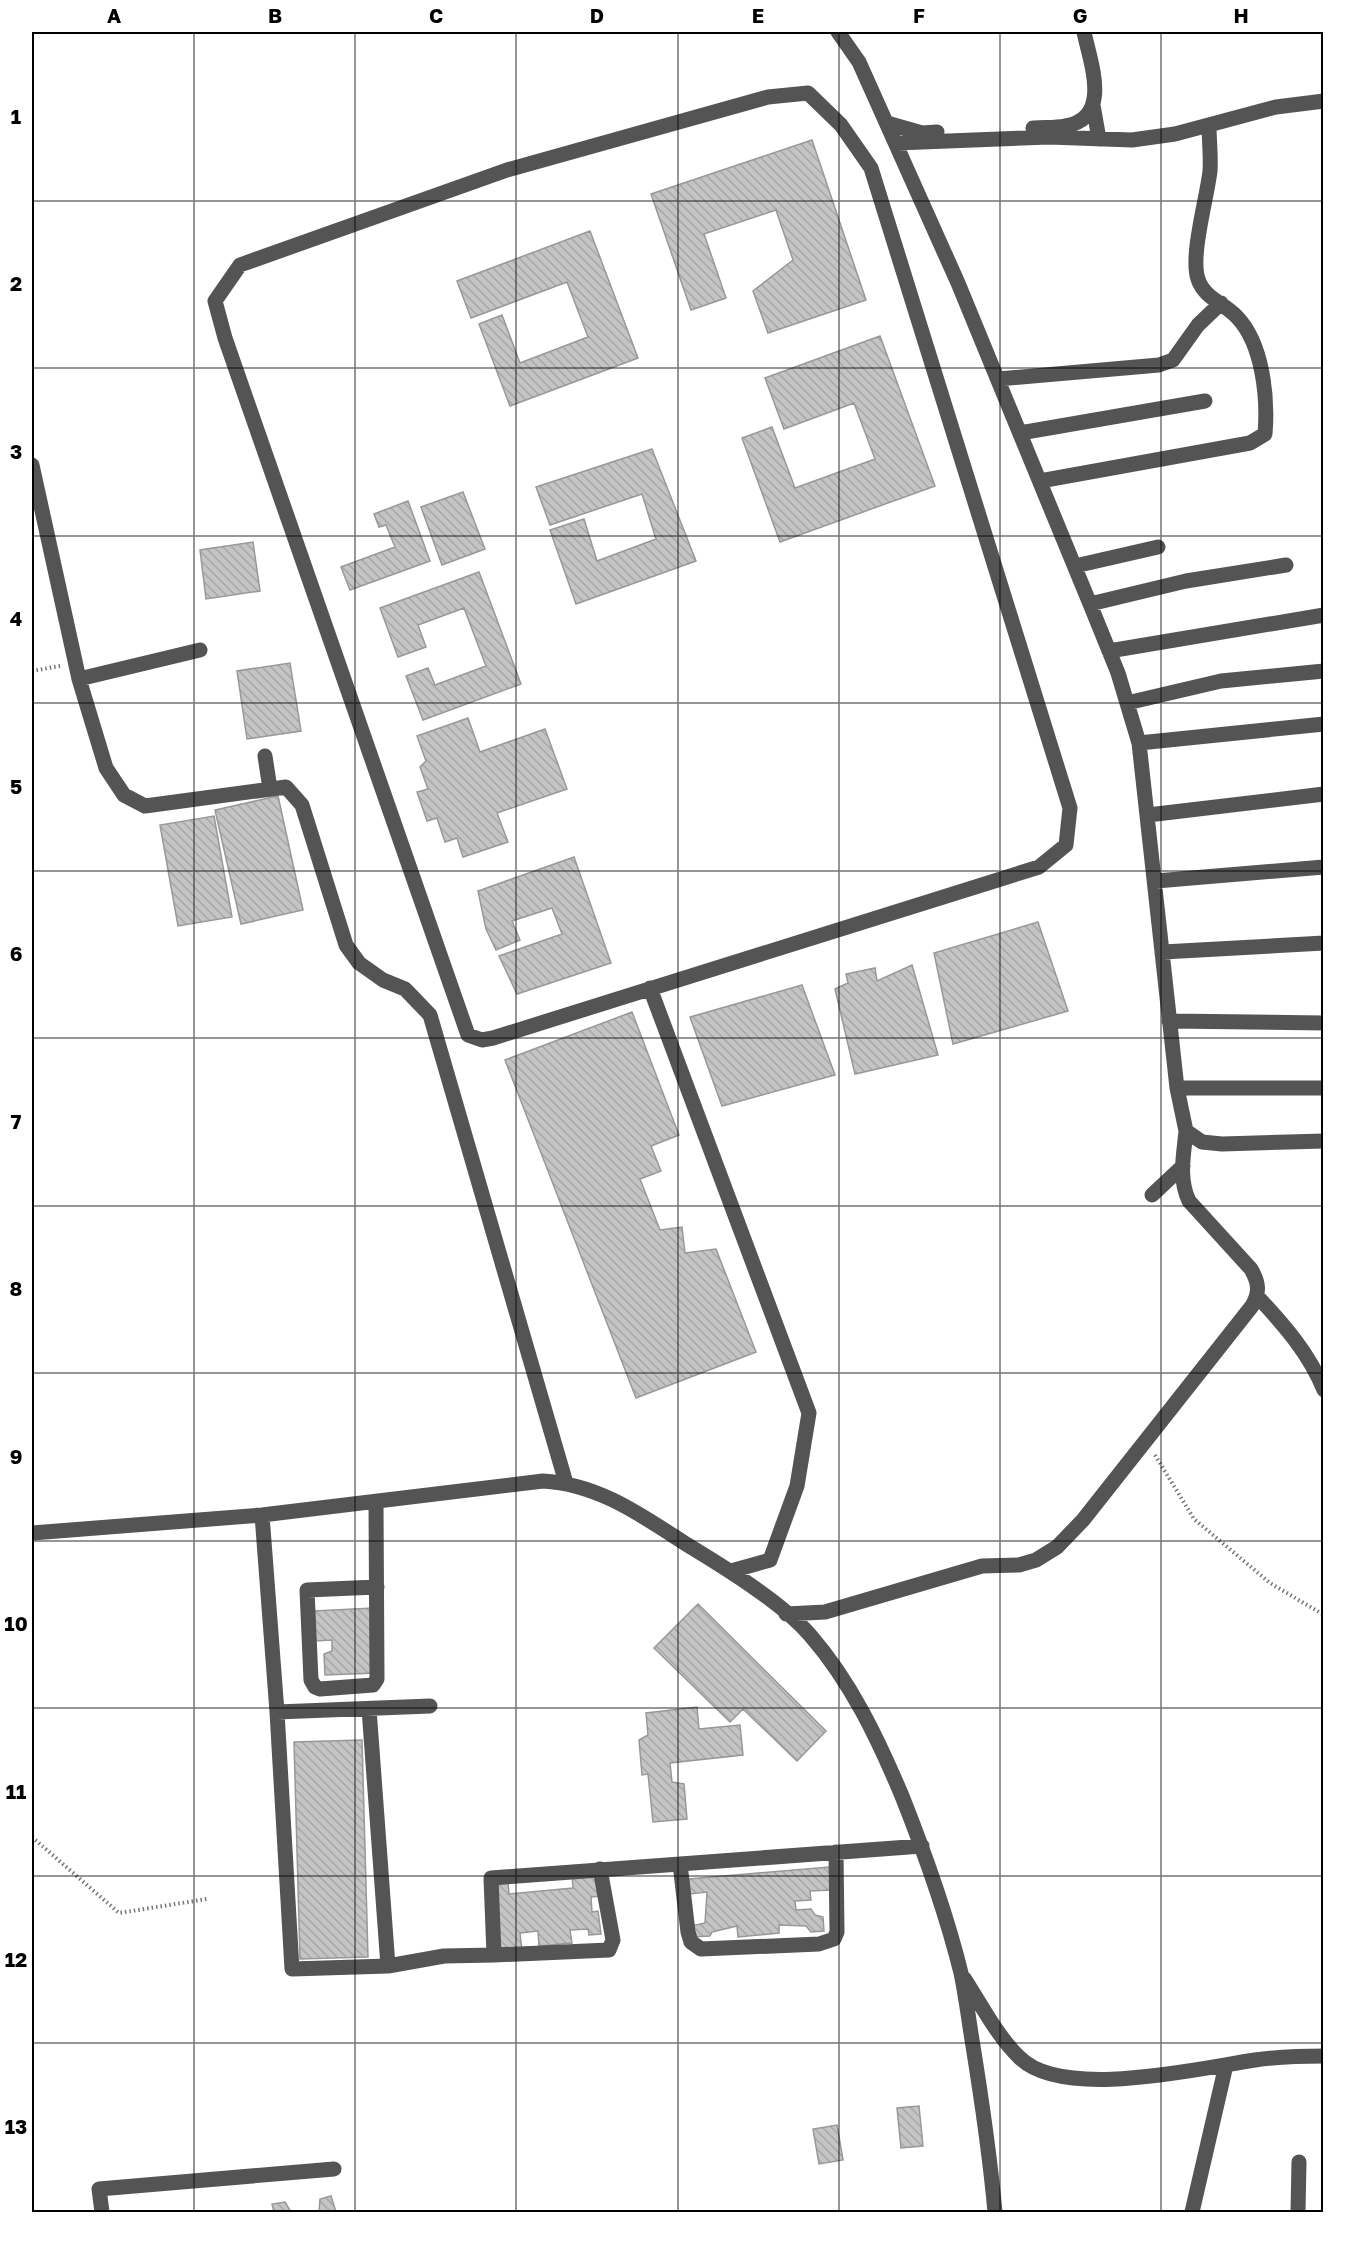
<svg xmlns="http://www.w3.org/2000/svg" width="1355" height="2244" viewBox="0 0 1355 2244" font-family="'Golos Text',sans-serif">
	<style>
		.building { fill: url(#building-back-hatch); stroke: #989898; stroke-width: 1.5 }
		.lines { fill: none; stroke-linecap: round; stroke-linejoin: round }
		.path { stroke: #767676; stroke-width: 4; stroke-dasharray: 1.5 3; stroke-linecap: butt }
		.minor { stroke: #545454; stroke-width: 15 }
		.grid { fill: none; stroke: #000; stroke-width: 1.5; stroke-opacity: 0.55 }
		.neatline { fill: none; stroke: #000; stroke-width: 2 }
		.grid-label { font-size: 20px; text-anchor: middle; font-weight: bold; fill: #000 }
	</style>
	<defs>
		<pattern id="building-back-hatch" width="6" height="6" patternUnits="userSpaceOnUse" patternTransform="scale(1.5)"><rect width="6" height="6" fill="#c4c4c4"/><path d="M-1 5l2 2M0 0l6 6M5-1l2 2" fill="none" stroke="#a7a7a7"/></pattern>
	</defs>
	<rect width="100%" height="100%" fill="#fff"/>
	<path class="building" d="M812 140 866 300 768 333 753 291 793 260 776 210 704 234 726 298 691 310 651 194Z
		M590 231 638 358 510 406 479 324 502 315 520 363 588 337 567 282 471 318 457 281Z
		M880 336 935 486 780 542 742 438 772 427 795 488 875 459 854 403 784 429 765 378Z
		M652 449 696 561 576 604 550 530 584 519 597 561 656 539 642 494 550 525 536 487Z
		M463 492 485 549 442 565 421 507Z
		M408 501 430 561 350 590 341 567 395 547 386 525 379 527 374 514Z
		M253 542 260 591 206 599 200 550Z
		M479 572 521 684 423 720 406 676 428 668 435 685 486 666 464 608 418 625 426 647 398 657 380 608Z
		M290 663 301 731 247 739 237 671Z
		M468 718 480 752 545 729 567 789 497 813 508 842 463 857 457 838 445 842 437 818 427 821 417 792 428 789 420 767 426 761 417 736Z
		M278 796 303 910 241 924 215 810Z
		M214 816 232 917 178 926 160 825Z
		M574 857 611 963 517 994 499 956 562 934 552 908 512 921 520 940 496 950 486 929 478 891Z
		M1038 922 1068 1011 953 1044 934 953Z
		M912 965 938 1055 855 1074 835 989 848 983 846 974 875 968 877 981Z
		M802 985 835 1075 722 1106 690 1017Z
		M632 1012 679 1135 651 1146 661 1171 640 1179 660 1230 682 1227 685 1253 716 1249 756 1352 636 1398 505 1060Z
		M698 1604 826 1731 797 1761 743 1709 730 1722 654 1648Z
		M373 1608 376 1673 325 1675 324 1654 332 1651V1640L315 1641 314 1611Z
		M697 1707 699 1729 740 1725 743 1755 670 1763 672 1782 684 1784 687 1819 653 1822 648 1774 642 1775 639 1740 648 1735 646 1713Z
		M362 1740 368 1957 300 1959 294 1742Z
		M829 1867 831 1890 810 1891 811 1900 795 1901 796 1910 811 1909 815 1915 823 1917 824 1931 811 1932 806 1926 779 1925V1933L738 1937 737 1926 712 1932 710 1936 692 1937 691 1926 705 1923 707 1892 690 1894 689 1879Z
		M598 1872 601 1896 591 1897 592 1912 598 1911 601 1934 589 1935 588 1929 570 1930 572 1943 539 1946 538 1931 520 1933 522 1951 501 1953 494 1885 508 1883 509 1894 573 1888 572 1875Z
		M919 2106 923 2146 901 2148 897 2108Z
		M837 2125 843 2160 819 2164 813 2129Z
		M331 2196 336 2212H319L320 2199Z
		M285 2202 291 2212H274L272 2204Z"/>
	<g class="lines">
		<path class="path" d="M32 671 60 666
			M1155 1455 1194 1519 1270 1583 1324 1615
			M32 1837 119 1913 207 1899"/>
		<path class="minor" d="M838 32 859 62 958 283 1090 604 1118 673 1139 743
			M808 93 841 125 871 168 1070 808 1066 845 1039 867 493 1038 482 1040 468 1035 225 338 215 301 240 265 507 170 768 97Z
			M1093 105 1099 139
			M887 123 922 133 937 132
			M1033 128C1044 127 1055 128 1065 126 1113 118 1090 62 1084 32
			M897 143 1049 137 1132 140 1175 134 1276 107 1324 101
			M998 379 1159 365 1173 360 1198 325 1221 303
			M1020 433 1205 401
			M32 465 79 679 106 768 124 795 145 806 286 787 302 805 346 945 359 963 383 980 405 989 430 1015 566 1483
			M1040 481 1250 443 1265 434C1268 398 1263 344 1237 317 1224 303 1204 298 1198 279 1190 256 1207 198 1210 171 1211 156 1209 140 1209 125
			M1075 566 1158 547
			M1090 604 1186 581 1286 565
			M1109 651 1324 615
			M79 679 200 650
			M1127 703 1221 681 1324 671
			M1324 724 1139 743 1177 1088 1186 1131 1202 1142 1222 1144 1324 1141
			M265 756 270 789
			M1148 815 1324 794
			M1156 881 1324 867
			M1163 952 1324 943
			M650 988 809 1413 797 1486 770 1560 731 1571
			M1169 1021 1324 1023
			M1177 1088H1324
			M1152 1195 1183 1166
			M1257 1296C1284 1325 1309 1353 1324 1390
			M376 1503 377 1679 373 1685 320 1689 315 1687 311 1680 307 1590 377 1587
			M262 1515 277 1712 292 1969 388 1966 444 1956 494 1955 491 1878 922 1846
			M32 1533 262 1515 543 1481C598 1484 641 1515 686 1544 724 1567 781 1602 810 1635 851 1682 878 1739 902 1796 925 1854 946 1912 961 1973 966 1997 969 2022 973 2046 982 2102 990 2157 995 2212
			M786 1614 825 1612 982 1566 1019 1565 1036 1560 1057 1547 1083 1520 1252 1306C1260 1292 1259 1283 1251 1269L1189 1201C1178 1178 1184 1154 1186 1131
			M369 1709 388 1966
			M277 1712 430 1706
			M680 1864 688 1932 691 1942 701 1949 819 1944 834 1939 837 1932 836 1852
			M494 1955 609 1950 613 1940 600 1869
			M964 1978C981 2004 997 2036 1019 2057 1061 2101 1200 2068 1255 2060 1277 2057 1301 2056 1324 2056
			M102 2212 99 2189 334 2169
			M1192 2212 1226 2065
			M1298 2212 1299 2162"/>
	</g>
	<path class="grid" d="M194 32V2212M355 32V2212M516 32V2212M678 32V2212M839 32V2212M1000 32V2212M1161 32V2212M32 201H1324M32 368H1324M32 536H1324M32 703H1324M32 871H1324M32 1038H1324M32 1206H1324M32 1373H1324M32 1541H1324M32 1708H1324M32 1876H1324M32 2043H1324"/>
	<rect width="1355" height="2244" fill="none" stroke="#ffffff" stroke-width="66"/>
	<rect x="33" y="33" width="1289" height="2178" class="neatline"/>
	<g class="grid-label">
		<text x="114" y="23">A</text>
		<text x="275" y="23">B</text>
		<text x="436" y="23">C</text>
		<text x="597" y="23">D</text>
		<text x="758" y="23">E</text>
		<text x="919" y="23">F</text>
		<text x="1080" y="23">G</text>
		<text x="1241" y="23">H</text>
		<text x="16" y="124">1</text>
		<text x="16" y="291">2</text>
		<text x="16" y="459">3</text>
		<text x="16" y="626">4</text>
		<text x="16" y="794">5</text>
		<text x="16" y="961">6</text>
		<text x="16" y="1129">7</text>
		<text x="16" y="1296">8</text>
		<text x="16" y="1464">9</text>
		<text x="16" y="1631">10</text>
		<text x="16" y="1799">11</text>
		<text x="16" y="1967">12</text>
		<text x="16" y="2134">13</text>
	</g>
</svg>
